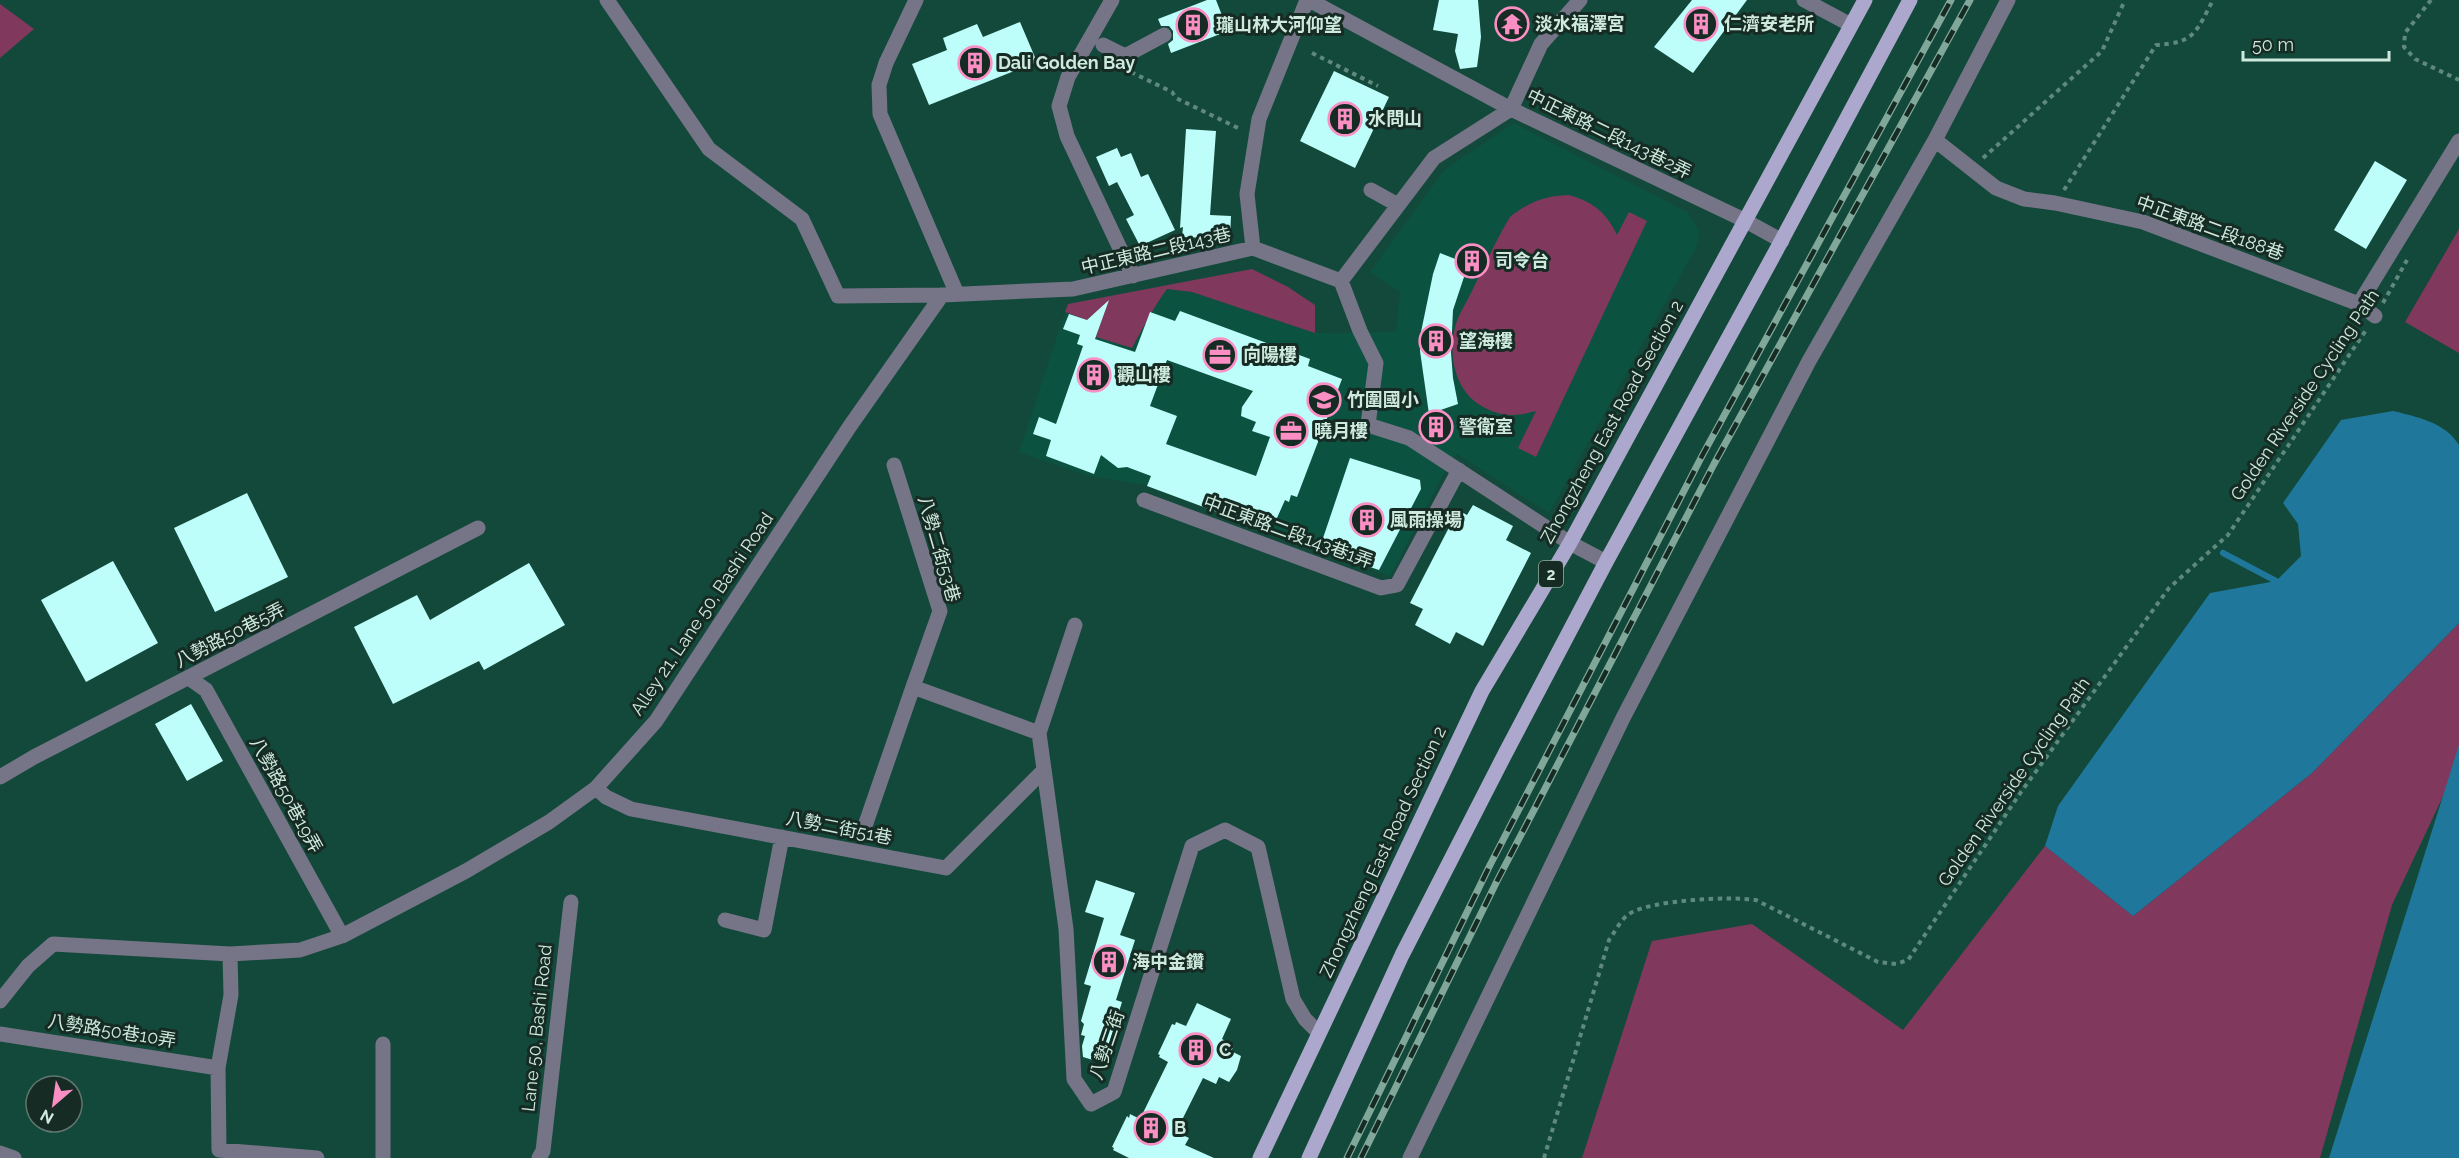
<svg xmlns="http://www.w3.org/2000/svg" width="2459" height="1158" viewBox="0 0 2459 1158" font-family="Raleway,'Noto Sans TC',sans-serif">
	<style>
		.built { fill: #0c5240 }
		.green { fill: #80385d }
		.water { fill: #1f789c }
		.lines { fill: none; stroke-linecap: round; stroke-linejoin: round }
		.stream { stroke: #1f789c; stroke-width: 6 }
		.building { fill: #bdfefa; fill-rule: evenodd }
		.path { stroke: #5e897c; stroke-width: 4; stroke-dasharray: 4.5 4.5; stroke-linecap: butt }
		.minor { stroke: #767487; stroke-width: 15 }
		.major { stroke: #aca8cd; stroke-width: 15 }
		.rail-casing { stroke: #81a79a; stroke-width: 7 }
		.rail { stroke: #152b23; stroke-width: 4.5; stroke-dasharray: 14; stroke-linecap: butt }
		.labels { text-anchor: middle; stroke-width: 6; stroke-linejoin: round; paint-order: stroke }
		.shield { fill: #152b23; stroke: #96b0a6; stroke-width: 1.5 }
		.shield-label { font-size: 16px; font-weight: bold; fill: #cee9de }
		.poi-label { font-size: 18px; font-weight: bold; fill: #cee9de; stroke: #152b23; text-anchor: start }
		.street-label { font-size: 18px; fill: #cee9de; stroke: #152b23 }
	</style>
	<rect width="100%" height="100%" fill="#13493a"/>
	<path class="built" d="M1514 123 1687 212 1699 231 1698 244 1549 513 1457 454 1449 464 1390 576 1145 485 1089 476 1019 452 1065 312 1087 320 1091 316 1096 317 1100 325 1139 335 1150 312 1167 289 1192 292 1315 333 1396 332 1400 292 1370 272 1444 170Z"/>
	<path class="green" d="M0 4 34 29 0 58Z
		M1569 195C1593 202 1606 212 1617 235L1629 212 1647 221 1536 457 1518 448 1536 411C1515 417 1499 417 1480 405 1455 390 1448 355 1455 328 1457 317 1465 305 1470 295 1483 269 1495 242 1510 217 1529 202 1544 196 1569 195Z
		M2459 229V353L2405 322Z
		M1252 269 1288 287 1315 305V333L1192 292 1167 289C1153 308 1143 328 1132 348L1096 337 1101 322 1096 317 1091 316 1087 320 1065 312 1068 304Z
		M2459 623V762L2392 905 2320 1158H1582L1652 941 1752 924 1903 1030 2045 846 2133 916 2312 773Z"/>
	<path class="water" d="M2393 411C2417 417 2445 422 2459 445V623L2312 773 2133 916 2045 846 2058 806 2210 593 2276 581 2301 556 2298 524 2283 503 2341 420Z
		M2459 745V1158H2329Z"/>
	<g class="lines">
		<path class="stream" d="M2223 553 2276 581"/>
	</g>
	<path class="building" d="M1207 0H1216L1228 31 1171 53 1168 44 1173 40V31L1169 26H1161L1158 19Z
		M1439 0H1478L1481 37 1477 67 1460 69 1455 51 1458 34 1433 30Z
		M1692 0H1747L1693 73 1654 47Z
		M1020 22 1037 62 929 105 912 64 947 50 943 38 977 24 983 37Z
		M1334 71 1389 97 1355 168 1300 141Z
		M1186 129 1216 131 1210 215 1231 216 1230 239 1182 237 1183 227 1180 228Z
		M1117 148 1121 157 1131 153 1141 177 1148 174 1175 230 1140 246 1126 219 1134 215 1117 182 1109 186 1096 157Z
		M2375 161 2407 180 2366 249 2334 230Z
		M1472 244 1487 252 1473 278 1465 274 1453 310 1451 353 1453 378 1458 404 1429 414 1420 351 1421 332 1433 274 1440 253 1463 262Z
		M1109 300 1095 339 1135 352 1150 312 1175 321 1180 311 1310 359 1308 366 1342 379 1297 497 1291 495 1289 502 1285 500 1277 518 1256 515 1252 525 1147 486 1151 476 1127 467 1118 468 1101 455 1094 474 1046 456 1051 440 1033 434 1039 417 1056 424 1083 346 1077 344 1080 335 1063 329 1069 314 1087 320ZM1167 360 1253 391 1242 407 1241 416 1256 422 1252 431 1270 437 1256 476 1166 444 1177 416 1150 406Z
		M1350 458 1420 480 1421 489 1379 570 1319 550Z
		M247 493 288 577 215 612 174 528Z
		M1473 505 1513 526 1506 540 1531 553 1483 646 1456 632 1450 644 1415 625 1423 609 1410 603 1458 510 1467 515Z
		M113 561 158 643 86 682 41 600Z
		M529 563 565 625 484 670 479 661 393 704 354 627 417 595 430 620Z
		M191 704 223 761 187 781 155 724Z
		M1096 880 1135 893 1120 935 1135 940 1116 1000 1122 1002 1103 1063 1083 1057 1082 1046 1085 1036 1081 1035 1084 1024 1081 1021 1091 986 1084 984 1104 918 1085 912Z
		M1197 1003 1231 1019 1222 1039 1234 1046 1231 1051 1241 1056 1237 1070 1229 1082 1219 1077 1216 1084 1203 1078 1176 1132 1189 1138 1185 1145 1214 1158H1129L1113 1150 1114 1148 1112 1147 1127 1116 1129 1118 1130 1114 1140 1119 1168 1062 1159 1057 1160 1055 1158 1054 1172 1024 1175 1025 1176 1022 1186 1026Z"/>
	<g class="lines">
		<path class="path" d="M2431 0 2405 33 2404 47 2415 59 2459 80
			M1312 53 1378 86
			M1131 72 1172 92 1176 98 1238 128
			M1983 158 2102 51 2125 0
			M2064 190 2156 45C2195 43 2196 32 2213 0
			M2383 303 2407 260
			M1544 1158 1609 940C1615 932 1621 919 1629 914 1649 900 1731 896 1756 900L1878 962 1896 964 1908 960 2021 792 2169 588 2228 535 2366 330"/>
		<path class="minor" d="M607 0 709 149 802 219 838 296 942 295 1073 289 1253 248 1341 281 1360 331 1376 363 1368 425 1409 438 1570 543 1606 562
			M916 0 886 63 879 85 880 114 957 294
			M1112 0 1068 77 1059 106 1067 136 1133 276
			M1309 0 1511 109 1541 44 1580 0
			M1804 0 1851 25
			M1103 45 1125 56 1164 35
			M1935 140 1996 188 2024 199 2055 203 2143 222 2359 304 2375 316
			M1371 190 1398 205
			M1253 248 1247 194 1259 119 1307 0
			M1341 281 1434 158 1511 109 1744 220 1782 241
			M2359 304 2459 141
			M894 465 940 611 913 687 1039 733
			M1144 500 1381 588 1397 585 1459 470
			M1075 625 1039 733 1066 929 1074 1079 1091 1104 1114 1092 1192 846 1225 830 1258 847 1293 999 1305 1019 1319 1033
			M189 678 206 690 342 936
			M0 777 34 757 478 528
			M596 788 606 797 631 809 946 868 1043 771
			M866 823 913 687
			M725 920 764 930 782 837
			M230 954 231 995 218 1068 219 1150 317 1158
			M0 1001 28 966 53 944 230 954 300 950 342 936 466 871 549 822 596 788 656 721 850 426 942 295
			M0 1034 218 1068
			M0 1153 14 1158
			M383 1158V1044
			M539 1158 543 1151 571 902
			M1410 1158 1623 718 1809 361 1935 140 2008 0"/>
		<path class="major" d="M1260 1158 1482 691 1570 543 1865 0
			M1309 1158 1402 955 1505 754 1606 562 1777 249 1910 0"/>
		<g class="rail-casing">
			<path id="rail" d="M1347 1158 1490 865 1702 456 1951 0
				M1361 1158 1497 881 1714 464 1970 0"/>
		</g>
		<use href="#rail" class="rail"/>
	</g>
	<defs>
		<g id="temple-ring" transform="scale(1.725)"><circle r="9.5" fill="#152b23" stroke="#fb8fc4" stroke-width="1.5"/><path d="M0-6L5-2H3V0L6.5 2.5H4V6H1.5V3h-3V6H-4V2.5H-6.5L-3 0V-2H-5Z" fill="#fb8fc4"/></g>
		<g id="building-ring" transform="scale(1.725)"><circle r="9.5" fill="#152b23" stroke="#fb8fc4" stroke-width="1.5"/><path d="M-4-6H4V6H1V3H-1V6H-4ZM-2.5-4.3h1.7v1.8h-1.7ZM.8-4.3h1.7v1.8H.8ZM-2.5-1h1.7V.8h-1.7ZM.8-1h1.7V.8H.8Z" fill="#fb8fc4"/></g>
		<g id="office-ring" transform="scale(1.725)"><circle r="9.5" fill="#152b23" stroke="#fb8fc4" stroke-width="1.5"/><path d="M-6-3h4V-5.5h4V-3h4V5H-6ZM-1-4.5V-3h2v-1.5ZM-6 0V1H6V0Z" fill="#fb8fc4"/></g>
		<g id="school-ring" transform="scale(1.725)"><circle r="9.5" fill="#152b23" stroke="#fb8fc4" stroke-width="1.5"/><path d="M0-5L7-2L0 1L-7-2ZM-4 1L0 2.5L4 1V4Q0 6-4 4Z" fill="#fb8fc4"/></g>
	</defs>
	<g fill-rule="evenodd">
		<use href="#temple-ring" x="1512" y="24"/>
		<use href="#building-ring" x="1701" y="24"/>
		<use href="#building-ring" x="1193" y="25"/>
		<use href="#building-ring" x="975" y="63"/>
		<use href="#building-ring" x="1345" y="119"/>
		<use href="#building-ring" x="1472" y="261"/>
		<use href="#building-ring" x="1436" y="341"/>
		<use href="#office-ring" x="1220" y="355"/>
		<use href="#building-ring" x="1094" y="375"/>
		<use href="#school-ring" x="1324" y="400"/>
		<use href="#building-ring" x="1436" y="427"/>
		<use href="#office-ring" x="1291" y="431"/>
		<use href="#building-ring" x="1367" y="520"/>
		<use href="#building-ring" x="1109" y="962"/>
		<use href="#building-ring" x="1196" y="1050"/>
		<use href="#building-ring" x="1151" y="1128"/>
	</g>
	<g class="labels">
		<rect class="shield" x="1539" y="561" width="24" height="26" rx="4.5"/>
		<g class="shield-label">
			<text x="1551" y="580">2</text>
		</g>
		<g class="poi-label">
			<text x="1535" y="30">淡水福澤宮</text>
			<text x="1724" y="30">仁濟安老所</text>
			<text x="1216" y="31">瓏山林大河仰望</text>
			<text x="998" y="69">Dali Golden Bay</text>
			<text x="1368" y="125">水問山</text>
			<text x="1495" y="267">司令台</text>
			<text x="1459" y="347">望海樓</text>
			<text x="1243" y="361">向陽樓</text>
			<text x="1117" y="381">觀山樓</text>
			<text x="1347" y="406">竹圍國小</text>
			<text x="1459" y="433">警衛室</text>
			<text x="1314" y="437">曉月樓</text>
			<text x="1390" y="526">風雨操場</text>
			<text x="1132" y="968">海中金鑽</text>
			<text x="1219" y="1056">C</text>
			<text x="1174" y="1134">B</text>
		</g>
		<g class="street-label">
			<text transform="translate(1609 134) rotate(26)" y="6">中正東路二段143巷2弄</text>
			<text transform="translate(2210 228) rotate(20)" y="6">中正東路二段188巷</text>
			<text transform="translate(1156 251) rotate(-13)" y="6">中正東路二段143巷</text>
			<text transform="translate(2305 395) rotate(-56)" y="6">Golden Riverside Cycling Path</text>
			<text transform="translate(1612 422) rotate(-61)" y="6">Zhongzheng East Road Section 2</text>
			<text transform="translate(1288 532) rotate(20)" y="6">中正東路二段143巷1弄</text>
			<text transform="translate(939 549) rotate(74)" y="6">八勢二街53巷</text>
			<text transform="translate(702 614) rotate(-56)" y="6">Alley 21, Lane 50, Bashi Road</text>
			<text transform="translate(230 635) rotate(-27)" y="6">八勢路50巷5弄</text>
			<text transform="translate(2014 782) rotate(-55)" y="6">Golden Riverside Cycling Path</text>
			<text transform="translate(286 795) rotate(61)" y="6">八勢路50巷19弄</text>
			<text transform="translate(839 828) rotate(11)" y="6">八勢二街51巷</text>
			<text transform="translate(1383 852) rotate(-65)" y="6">Zhongzheng East Road Section 2</text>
			<text transform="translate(537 1028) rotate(-84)" y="6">Lane 50, Bashi Road</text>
			<text transform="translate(112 1031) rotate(9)" y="6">八勢路50巷10弄</text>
			<text transform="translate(1107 1045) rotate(-71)" y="6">八勢二街</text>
		</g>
	</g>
	<g transform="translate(54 1104) rotate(209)"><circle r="28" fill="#152b23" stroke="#5f776e" stroke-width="1.5"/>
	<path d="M0-4.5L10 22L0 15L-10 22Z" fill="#fb8fc4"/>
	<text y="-9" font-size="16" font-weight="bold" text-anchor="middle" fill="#cee9de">N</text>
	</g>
	<path d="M2243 51v9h146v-9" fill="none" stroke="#cee9de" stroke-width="3"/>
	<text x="2252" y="51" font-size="18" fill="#cee9de" stroke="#152b23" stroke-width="4.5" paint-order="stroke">50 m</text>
</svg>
